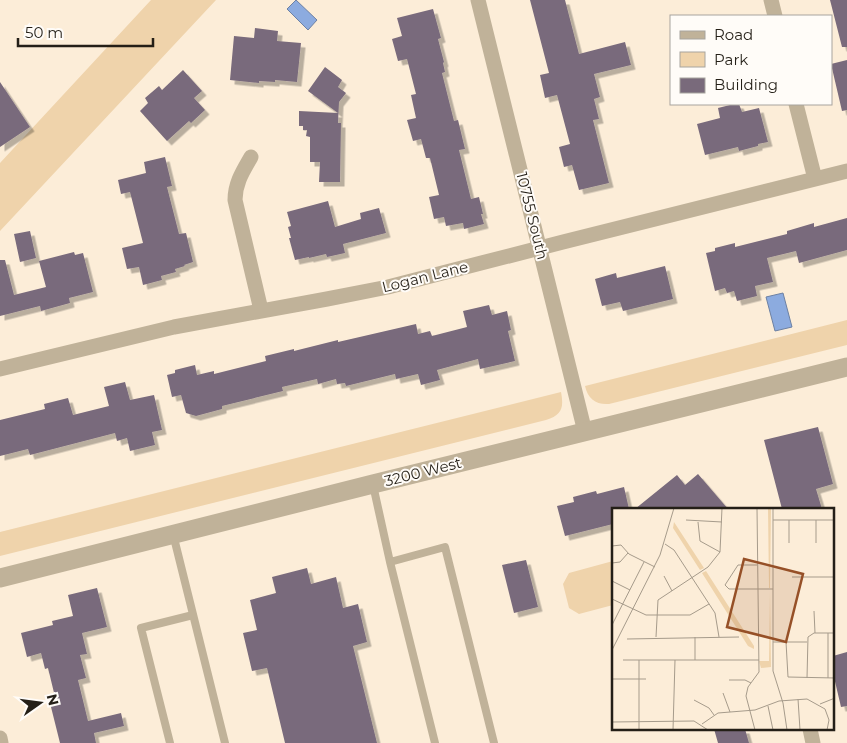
<svg xmlns="http://www.w3.org/2000/svg" width="847" height="743" viewBox="0 0 847 743" font-family="Montserrat,sans-serif">
	<style>
		.green { fill: #efd3ab }
		.water { fill: #8cabdf; stroke: #6d81a3 }
		.building { fill: #796a7b; filter: url(#shadow) }
		.lines { fill: none; stroke-linecap: round; stroke-linejoin: round }
		.service { stroke: #c0b299; stroke-width: 8 }
		.minor { stroke: #c0b299; stroke-width: 15 }
		.tertiary { stroke: #c0b299; stroke-width: 19 }
		.labels { text-anchor: middle; stroke-width: 4; stroke-linejoin: round; paint-order: stroke }
		.street-label { font-size: 15px; fill: #241f17; stroke: #fffcf8 }
		.inset-road { fill: none; stroke: #a69b8b; stroke-width: 1 }
		.view { fill: #965027; fill-opacity: 0.15; stroke: #965027; stroke-width: 2.5 }
		.inset-edge { fill: none; stroke: #241f17; stroke-width: 2.5 }
	</style>
	<defs>
		<filter id="shadow"><feDropShadow dx="4.5" dy="4.5" stdDeviation="0" flood-color="#0004"/></filter>
	</defs>
	<rect width="100%" height="100%" fill="#fcedd8"/>
	<path class="green" d="M151 0H216L0 231V163Z
		M847 320V345L609 404C596 405 588 399 585 386Z
		M561 392C564 408 562 415 546 420L0 556V532Z
		M613 561V605L579 614 569 608 563 584 569 573Z"/>
	<path class="water" d="M296 0 317 20 308 30 287 9Z
		M783 293 792 327 775 331 766 297Z"/>
	<path class="building" d="M530 0H565L579 54 625 42 631 65 594 74 600 97 594 99 599 119 593 120 609 183 579 190 572 165 564 167 559 147 570 144 557 95 545 98 540 75 549 73Z
		M830 0H847V47H842Z
		M433 9 441 38 438 39 444 62 443 63 445 72 442 73 454 121 458 120 465 149 459 150 471 199 479 197 483 214H481L484 224 464 229 463 223 446 226 444 217 434 219 429 197 439 195 430 158H426L421 139 413 141 407 120 416 118 411 95 416 94 407 59 398 61 392 39 402 36 397 18Z
		M255 28 278 31 277 41 301 43 297 82 275 80V82L259 81V83L230 80 234 36 254 38Z
		M847 60V110L842 111 831 64Z
		M325 67 342 80 338 87 346 93 339 102 338 123H341L340 182H319L320 162H310V137L306 136 307 130H303V126H299V111L338 113 308 91Z
		M183 70 202 91 194 98 205 110 191 123 189 121 167 141 140 111 148 103 145 98 159 86 162 90Z
		M0 82 30 127 0 147Z
		M734 104H739L742 112 759 108 768 142 758 144V146L739 151 738 147 705 155 697 124 720 118 718 108Z
		M165 157 172 186 167 187 179 234 186 233 193 262 184 265 185 266 175 269 176 272 161 276 162 280 143 285 139 267 127 269 122 248 143 243 130 192 121 194 118 180 146 173 144 162Z
		M328 201 335 227 361 219 360 213 379 208 386 233 343 244 345 253 327 257 326 254 309 258V257L295 260 289 238H291L288 227 291 226 287 212Z
		M847 218V250L799 263 796 251 767 258 773 282 755 286 757 296 737 301 734 291 727 293 725 288 715 291 706 253 715 251V248L735 243V247L787 234V231L814 223V227Z
		M30 231 36 258 20 262 14 234Z
		M74 252 75 255 83 253 93 292 69 298 70 303 41 311 40 306 0 316V260H5L14 295 46 287 39 261Z
		M665 266 673 299 623 311 620 302 602 306 595 279 616 273 617 278Z
		M489 305 492 315 507 311 511 330 508 331 515 361 480 369 478 359 437 370 440 380 421 385 418 374 396 379 395 374 346 386 345 383 337 384 336 379 318 384 317 379 282 387 283 391 222 406V409L196 416 186 413 181 395 172 397 167 375 175 373V370L195 365 197 375 214 371V374L266 361 265 356 294 349V351L338 340V342L416 324 418 334 430 331 432 336 467 327 463 311Z
		M125 382 130 400 154 395 162 430 152 432 155 445 130 451 127 438 117 441 115 433 30 455 28 449 0 456V420L45 409 44 404 68 398 73 415 109 406 104 387Z
		M818 427 833 484 816 489 822 509H782L764 440Z
		M698 474 728 509H635L677 475 685 485Z
		M624 487 629 509H613V524L565 536 557 506 574 502 573 497 596 491 597 494Z
		M526 560 538 607 514 613 502 565Z
		M307 568 311 584 336 577 343 608 358 604 367 642 353 646 377 743H285L267 668 252 671 243 633 257 630 250 600 276 593 272 577Z
		M97 588 107 627 82 633 87 654 80 655 86 678 78 680 88 721 121 713 124 726 94 733 96 743H60L50 703 56 701 48 668 45 669 41 653 27 657 21 633 53 625 52 621 73 616 68 595Z
		M847 652V706L841 707 833 673V656Z
		M714 729H745L749 743H718Z"/>
	<g class="lines">
		<path class="service" d="M373 485 390 562 435 743
			M173 534 225 743
			M390 562 445 547 494 743
			M170 743 141 628 193 615"/>
		<path class="minor" d="M478 0 585 432
			M771 0 775 16
			M796 104 815 179
			M251 157C243 171 235 183 235 200L261 310
			M0 369 174 327 327 299 388 287 563 242 847 171
			M810 729 813 743
			M0 738 1 743"/>
		<path class="tertiary" d="M0 578 373 484 847 367"/>
	</g>
	<g class="labels">
		<g class="street-label">
			<text transform="translate(532 216) rotate(76)" y="5">10755 South</text>
			<text transform="translate(425 277) rotate(-14)" y="5">Logan Lane</text>
			<text transform="translate(423 472) rotate(-14)" y="5">3200 West</text>
		</g>
	</g>
	<g transform="translate(612 508)">
		<rect width="222" height="222" fill="#fcedd8"/>
		<path d="M156 0H159L158 80H157ZM62 14 92 60 88 62 61 20ZM94 63 142 138V141L136 138 90 65ZM158 82 159 159 149 160 147 153H157Z" fill="#efd3ab"/>
		<path class="inset-road" d="M161 0V163L171 195 175 222M74 12 110 14M161 12H223M177 12V35M204 12V35M86 14 88 33 108 44M53 36 62 42 103 105 107 129M0 38 9 37 17 46 43 59M0 55 8 54 16 45M145 57H126L113 77 117 81H161M52 68 60 83M180 69H223M0 73 18 82M0 91 34 107H78L97 96M202 103 203 125M0 117 32 54M44 129 46 92 96 59 108 44 110 0M15 131 127 129M161 134H195M174 134 176 169 223 170M0 142 48 47 62 0M11 152H147M83 152V129M195 170 196 129 202 125H223M216 170V125M0 171H34M117 172H133L139 175M111 185 118 204M186 191 188 222M82 192 97 200 102 207M208 196 223 190M156 198 161 222M0 214 82 213 96 222M90 216 106 205 143 202 167 193 195 191 213 201 217 212 215 222M27 222V152M61 222 63 152M143 222 134 188 136 179 147 164 145 0"/>
		<path class="view" d="M132 51 191 66 174 134 115 119Z"/>
		<rect width="222" height="222" class="inset-edge"/>
	</g>
	<rect x="670" y="15" width="162" height="90" fill="#fffcf8" stroke="#a7a49e"/>
	<rect x="680" y="31" width="25" height="8" fill="#c0b299" stroke="#a7a49e"/>
	<text x="714" y="40" font-size="15" fill="#241f17">Road</text>
	<rect x="680" y="52" width="25" height="15" fill="#efd3ab" stroke="#a7a49e"/>
	<text x="714" y="65" font-size="15" fill="#241f17">Park</text>
	<rect x="680" y="78" width="25" height="15" fill="#796a7b" stroke="#a7a49e"/>
	<text x="714" y="90" font-size="15" fill="#241f17">Building</text>
	<g transform="translate(40 703) rotate(76)" stroke="#fffcf8" stroke-width="4" paint-order="stroke">
	<path d="M0-4L9 19L0 12L-9 19Z" fill="#241f17"/>
	<text y="-8" font-size="14" font-weight="bold" text-anchor="middle" fill="#241f17">N</text>
	</g>
	<path d="M18 38v8h135v-8" fill="none" stroke="#241f17" stroke-width="2.5"/>
	<text x="25" y="38" font-size="15" fill="#241f17" stroke="#fffcf8" stroke-width="4" paint-order="stroke">50 m</text>
</svg>
